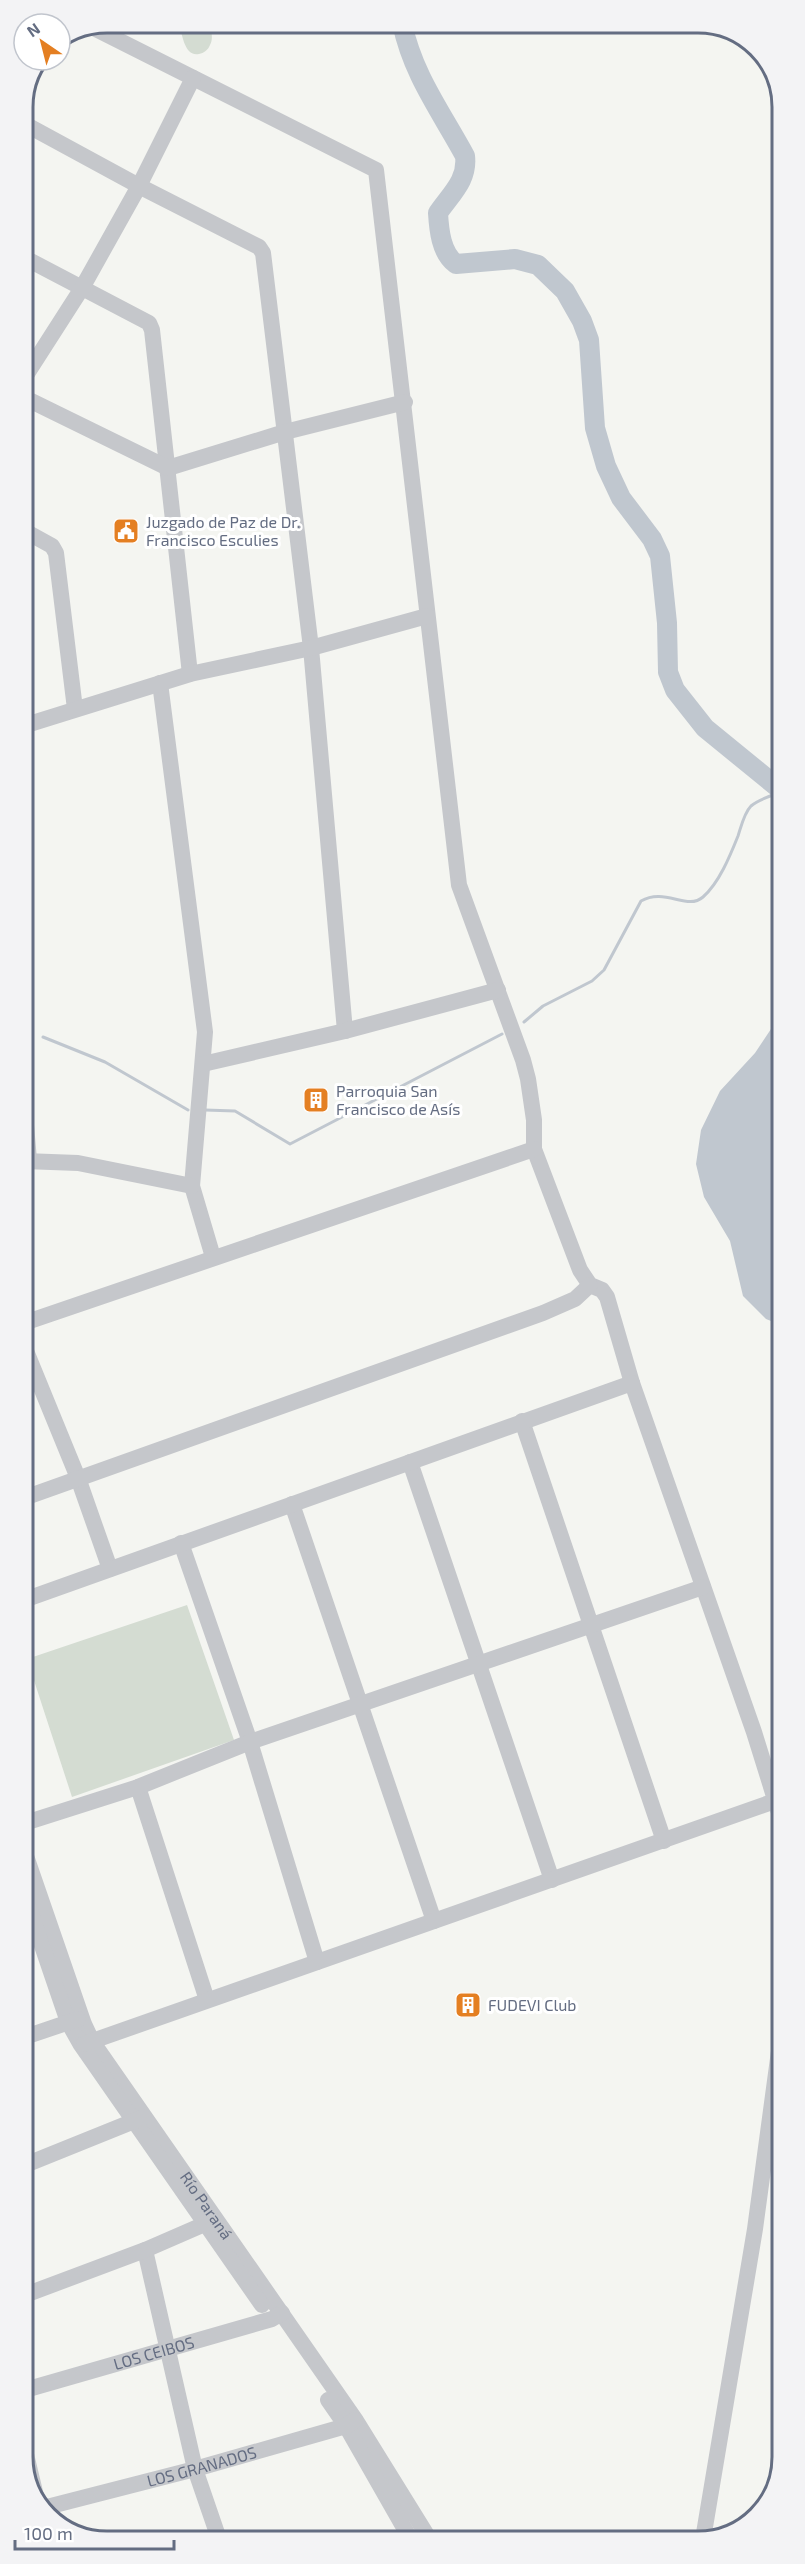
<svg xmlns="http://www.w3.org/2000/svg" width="805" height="2564" viewBox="0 0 805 2564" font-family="'Exo 2',sans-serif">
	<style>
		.green { fill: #d4dcd2 }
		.water { fill: #c0c7cf }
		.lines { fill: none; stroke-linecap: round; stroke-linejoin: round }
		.stream { stroke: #c0c7cf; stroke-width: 3 }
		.river { stroke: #c0c7cf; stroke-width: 20 }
		.minor { stroke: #c5c7cb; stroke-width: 16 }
		.labels { text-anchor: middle; stroke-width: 6; stroke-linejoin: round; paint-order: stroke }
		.poi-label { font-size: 16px; fill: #646d82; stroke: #fff; text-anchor: start }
		.street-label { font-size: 16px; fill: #646d82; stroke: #fff }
		.rim { fill: none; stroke: #646d82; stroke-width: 3 }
	</style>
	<rect width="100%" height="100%" fill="#f4f5f1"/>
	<path class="green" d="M179 23H212C210 29 214 38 210 45 208 50 204 53 199 54 184 57 182 33 179 23Z
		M187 1605 234 1740 72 1797 27 1659Z"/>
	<path class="water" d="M781 1014V1325L766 1319 743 1296 730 1241 704 1197 696 1164 701 1130 720 1091 755 1053Z"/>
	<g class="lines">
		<path class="stream" d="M524 1022 543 1006 592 981 604 970 641 901C665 887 687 911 703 897 719 883 730 856 738 836 741 827 744 813 751 806 759 799 771 796 781 792
			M43 1037 105 1062 188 1110
			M205 1110 235 1111 290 1144 502 1034"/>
		<path class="river" d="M402 23C413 75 440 110 465 156 468 180 451 194 438 213 439 230 441 253 456 264L515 259 538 265 565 291 582 321 589 340 595 428 606 466 621 498 652 539 660 556 667 623 668 672 675 690 705 728 781 790"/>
		<g class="minor">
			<path d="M94 28 376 170 459 885 523 1060 528 1079 534 1120V1149L580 1270 590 1285 602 1290 607 1297 632 1383 754 1732 782 1822"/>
			<path d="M23 123 139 186 259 247 263 253 311 648 345 1031"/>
			<path d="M23 257 149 323 152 330 190 674"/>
			<path d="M23 380 82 288 139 186 193 78"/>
			<path d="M23 397 168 468 285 432 405 402"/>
			<path d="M23 530 52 546 56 553 75 709"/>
			<path d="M160 683 205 1032 192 1186 213 1257"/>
			<path d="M23 726 190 674 311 648 427 616"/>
			<path d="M203 1064 345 1031 498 990"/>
			<path d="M24 1102 29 1160"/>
			<path d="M24 1161 78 1163 192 1186"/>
			<path d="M24 1323 534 1149"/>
			<path d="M24 1346 78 1478 110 1569"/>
			<path d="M522 1421 664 1841"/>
			<path d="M410 1462 552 1880"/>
			<path d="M24 1498 543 1313 575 1299 590 1285"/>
			<path d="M292 1504 434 1921"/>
			<path d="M181 1543 250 1742 317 1962"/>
			<path d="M24 1600 632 1383"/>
			<path d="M138 1787 207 2000"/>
			<path d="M25 1823 138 1787 250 1742 703 1587"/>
			<path id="s1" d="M25 1853 84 2024 92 2041 355 2419 430 2540"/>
			<path d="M25 1896 68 2022 81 2045 262 2305"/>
			<path d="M25 2037 78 2019"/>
			<path d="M84 2044 775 1801"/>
			<path d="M25 2165 144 2117"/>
			<path d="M145 2250 195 2469 218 2536 222 2541"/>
			<path d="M25 2295 145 2250 214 2220"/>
			<path id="s2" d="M25 2390 272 2319 282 2313"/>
			<path d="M328 2400 346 2426 411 2540"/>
			<path d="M25 2450 36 2496"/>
			<path id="s3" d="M43 2508 195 2469 346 2426 355 2420"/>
			<path d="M703 2539 755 2229 782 2029"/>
		</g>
	</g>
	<defs>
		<g id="civic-square" transform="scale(1.35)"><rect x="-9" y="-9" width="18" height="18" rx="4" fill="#e47f22" stroke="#fff"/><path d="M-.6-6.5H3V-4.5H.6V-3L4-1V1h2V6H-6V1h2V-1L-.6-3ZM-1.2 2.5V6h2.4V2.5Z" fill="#fff"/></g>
		<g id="building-square" transform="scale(1.35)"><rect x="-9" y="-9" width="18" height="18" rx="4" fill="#e47f22" stroke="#fff"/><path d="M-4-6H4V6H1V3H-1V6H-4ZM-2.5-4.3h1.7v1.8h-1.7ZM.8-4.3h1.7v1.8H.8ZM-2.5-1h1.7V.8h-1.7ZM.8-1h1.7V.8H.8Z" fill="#fff"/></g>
	</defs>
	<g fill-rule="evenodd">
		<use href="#civic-square" x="126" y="531"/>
		<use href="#building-square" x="316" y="1100"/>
		<use href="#building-square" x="468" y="2005"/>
	</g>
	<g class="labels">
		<g class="poi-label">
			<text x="146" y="528">Juzgado de Paz de Dr.<tspan x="146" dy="18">Francisco Esculies</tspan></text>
			<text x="336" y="1097">Parroquia San<tspan x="336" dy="18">Francisco de Asís</tspan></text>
			<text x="488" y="2011">FUDEVI Club</text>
		</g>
		<g class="street-label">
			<text dy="6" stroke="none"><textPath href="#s1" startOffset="400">Río Paraná</textPath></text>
			<text dy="6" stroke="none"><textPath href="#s2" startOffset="134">LOS CEIBOS</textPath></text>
			<text dy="6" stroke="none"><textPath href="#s3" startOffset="164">LOS GRANADOS</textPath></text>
		</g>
	</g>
	<path d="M0 0H805V2564H0ZM107 33H698A74 74 0 0 1 772 107V2457A74 74 0 0 1 698 2531H107A74 74 0 0 1 33 2457V107A74 74 0 0 1 107 33Z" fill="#f3f3f5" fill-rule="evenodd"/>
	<path class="rim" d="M107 33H698A74 74 0 0 1 772 107V2457A74 74 0 0 1 698 2531H107A74 74 0 0 1 33 2457V107A74 74 0 0 1 107 33Z"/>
	<g transform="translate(42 42) rotate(325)"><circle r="28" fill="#ffffff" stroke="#c1c5cd" stroke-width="1.5"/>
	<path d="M0-4.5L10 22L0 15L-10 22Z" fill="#e47f22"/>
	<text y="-9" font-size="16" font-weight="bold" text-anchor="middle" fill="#646d82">N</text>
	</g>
	<path d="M15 2540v9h159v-9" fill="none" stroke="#646d82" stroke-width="3"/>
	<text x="24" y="2540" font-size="18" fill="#646d82" stroke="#ffffff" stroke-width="4.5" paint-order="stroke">100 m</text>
</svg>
